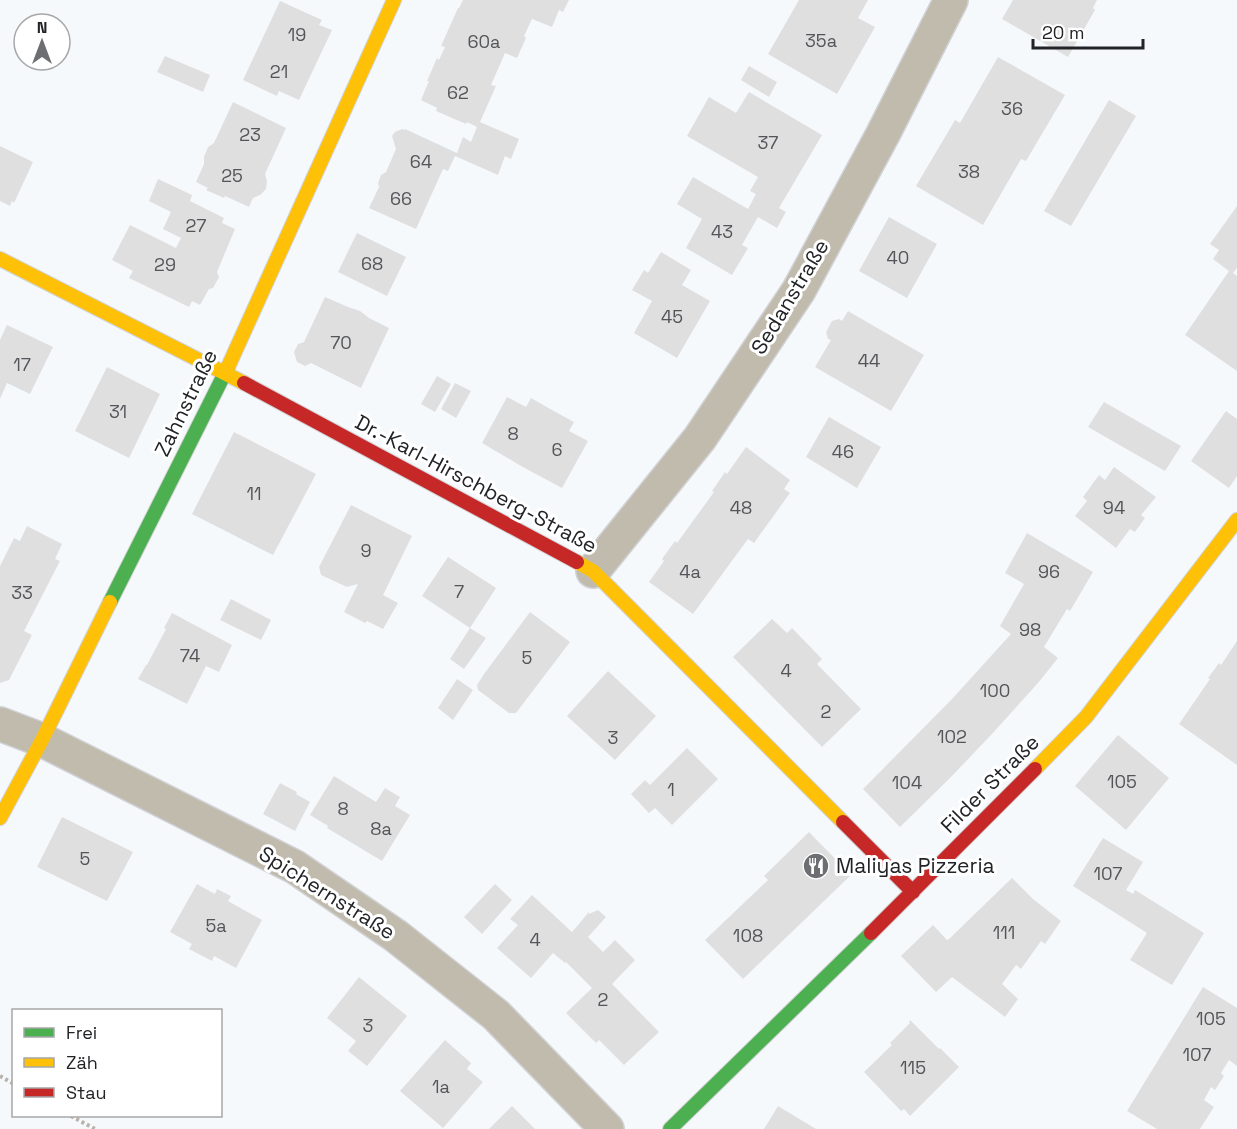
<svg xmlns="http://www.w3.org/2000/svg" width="1237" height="1129" viewBox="0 0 1237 1129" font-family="'Space Grotesk',sans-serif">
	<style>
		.building { fill: #dfdfe0 }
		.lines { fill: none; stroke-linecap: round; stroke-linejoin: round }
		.street-casing { stroke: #d1d2d5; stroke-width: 36 }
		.fast-casing { stroke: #d1d2d5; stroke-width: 16 }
		.slow-casing { stroke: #d1d2d5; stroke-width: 16 }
		.jam-casing { stroke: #d1d2d5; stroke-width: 16 }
		.path { stroke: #b7b3aa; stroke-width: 4; stroke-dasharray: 3 3; stroke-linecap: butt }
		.street { stroke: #c0bbad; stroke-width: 33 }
		.fast { stroke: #4caf50; stroke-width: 14 }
		.slow { stroke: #ffc107; stroke-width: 14 }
		.jam { stroke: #c62828; stroke-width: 14 }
		.labels { text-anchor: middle; stroke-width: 6; stroke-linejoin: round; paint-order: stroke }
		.number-label { font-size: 18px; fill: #545558 }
		.street-label { font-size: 21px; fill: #222326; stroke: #fff }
		.poi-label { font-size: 21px; fill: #222326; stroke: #fff; text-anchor: start }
	</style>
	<rect width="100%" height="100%" fill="#f6f9fc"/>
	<path class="building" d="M463 0H569L563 12 559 10 552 27 532 19 524 36 526 38 517 58 505 53 491 85 496 86 480 122 519 139 511 159 505 156 498 175 455 156 448 171 443 169 416 229 369 208 379 187 378 183 381 175 386 172 396 149 392 136 395 132 402 129 405 130V129L457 153 463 137 471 142 477 127 467 122 466 124 436 111 437 108 421 100 429 81H427L437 58 439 60 445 47 441 46 458 8H459Z
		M799 0H868L858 18 875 27 837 94 768 54Z
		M1013 0H1097L1093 8 1095 10 1068 57 1002 19Z
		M280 1 322 20 319 25 332 30 299 100 279 91 277 96 243 80Z
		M165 56 210 75 203 92 157 72Z
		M998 57 1065 95 1026 161 1021 159 983 225 916 186 955 120 960 123Z
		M749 66 777 82 769 97 741 80Z
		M749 92 822 135 779 208 786 212 777 228 758 217 742 245 748 248 732 275 686 248 702 219 677 204 693 177 748 209 756 194 750 191 758 177 687 136 709 97 736 113Z
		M1109 100 1136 116 1071 226 1044 211Z
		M233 102 286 128 265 174 267 181 266 189 260 195 253 198 249 207 225 196 224 198 206 190 208 188 196 182 204 164V157L208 147 214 143Z
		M0 146 33 162 14 203 12 201 10 206 0 201Z
		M158 179 192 195 190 201 224 218 222 223 235 229 217 272 219 277 213 288 209 289 200 305 192 301 189 307 129 278 133 271 112 260 130 225 176 248 181 238 163 229 171 212 149 201Z
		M1237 206V268L1233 273 1237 276V371L1185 335 1229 271 1213 259 1219 250 1210 244Z
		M889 217 937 244 907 298 859 271Z
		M357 233 406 257 387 296 338 272Z
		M661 252 691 270 682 285 710 301 677 358 634 333 652 301 632 290 644 270 648 273Z
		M325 297 348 307 360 311 369 318 389 328 361 388 311 363 305 366 297 362 294 352 298 344 304 342Z
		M848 311 924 355 891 411 815 367 831 340 828 339 826 332 832 321 839 319 842 321Z
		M7 325 53 347 30 394 7 383 0 399V340Z
		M107 367 160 394 129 458 75 431Z
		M437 376 451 384 435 412 421 404Z
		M455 383 471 391 456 418 441 409Z
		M507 397 526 407 531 398 552 410 574 422 569 431 588 441 562 488 521 466 482 443Z
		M1104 402 1181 446 1165 471 1088 427Z
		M1226 411 1237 419V476L1229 488 1191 461Z
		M829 417 881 447 857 488 806 457Z
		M234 432 316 474 273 555 192 514Z
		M746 447 790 480 784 489 790 493 754 543 748 539 693 614 649 582 664 561 662 559 675 541 677 543 714 492 712 491 725 472 727 474Z
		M1114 467 1156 497 1141 515 1145 518 1135 532 1130 529 1116 548 1075 516 1087 501 1083 497 1099 475 1105 480Z
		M351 505 412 536 383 595 398 603 383 629 367 621 365 623 344 612 358 584 347 587 321 575 319 567Z
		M27 526 62 544 55 559 60 561 24 631 32 635 9 680 0 683V566L14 538 20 541Z
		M1027 533 1093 572 1070 611 1067 609 1044 647 1058 658 1038 683 991 735 951 777 900 827 863 789 952 699 1011 634 1000 626 1024 584 1005 573Z
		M448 557 496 588 470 628 422 596Z
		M231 599 271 620 261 640 220 620Z
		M530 612 570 642 516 713H509L478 690 477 685 484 674Z
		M172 613 232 645 219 672 206 666 187 704 138 679 146 665H147L166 629 164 628Z
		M772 619 787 633 792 628 822 659 817 664 861 709 822 747 733 657Z
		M470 628 486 638 464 669 450 659Z
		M1237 641V765L1179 724 1210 679 1208 678 1219 663 1221 665Z
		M608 671 656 716 615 760 567 716Z
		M457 679 473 690 453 720 438 708Z
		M1118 735 1169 778 1126 830 1075 786Z
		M687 748 718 779 672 825 655 808 649 813 631 794 645 780 650 785Z
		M334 776 376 802 385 788 400 797 395 806 410 815 382 861 327 828 328 826 310 815Z
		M280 783 297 792 296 794 310 802 295 831 263 814Z
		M62 817 133 852 107 901 37 867Z
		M809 832 851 875 743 979 705 940 768 880 764 876Z
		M1103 838 1143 862 1126 890 1133 894 1135 890 1204 933 1172 985 1130 960 1147 933 1073 886Z
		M1012 878 1033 899 1061 921 1045 944 1041 941 1021 969 1016 965 1002 984 1018 999 1005 1017 952 977 936 992 901 956 933 925 947 940 949 939Z
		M197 884 215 894 217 889 231 896 228 901 262 920 236 968 214 956 212 961 189 949 192 944 170 932Z
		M495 884 512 900 482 934 464 917Z
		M532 895 572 932 589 912V914L598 910 606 917 588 937 603 952 615 940 635 960 612 984 659 1032 624 1065 599 1040 596 1043 566 1013 592 988 566 962 565 963 553 953 531 978 497 948 518 925 510 919Z
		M359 977 407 1016 367 1066 348 1051 356 1041 327 1018Z
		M1203 987 1237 1008V1066L1229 1060 1221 1073 1224 1076 1215 1090 1211 1087 1204 1100 1214 1107 1200 1129H1157L1127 1111Z
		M910 1020 939 1049 940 1048 959 1067 910 1116 904 1109 901 1111 864 1072 892 1045 890 1043 910 1023 909 1022Z
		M445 1040 471 1063 467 1069 483 1082 443 1128 400 1091Z
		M512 1106 535 1129H489Z
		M778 1106 816 1129H764Z"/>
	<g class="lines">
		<g class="street-casing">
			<path id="street" d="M593 571 700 438 799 290 883 134 951 0
				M0 724 42 740 295 867 396 936 496 1015 607 1129"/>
		</g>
		<g class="fast-casing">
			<path id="fast" d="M110 602 228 367
				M670 1129 871 933"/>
		</g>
		<g class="slow-casing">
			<path id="slow" d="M0 259 244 383
				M228 367 394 0
				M577 562 593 571 843 822
				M1035 769 1086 717 1237 520
				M0 818 42 740 110 602"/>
		</g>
		<g class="jam-casing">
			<path id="jam" d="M244 383 577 562
				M843 822 913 892
				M871 933 1035 769"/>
		</g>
		<path class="path" d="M0 1076 14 1084
			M71 1116 95 1129"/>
		<use href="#street" class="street"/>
		<use href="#fast" class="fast"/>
		<use href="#slow" class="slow"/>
		<use href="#jam" class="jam"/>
	</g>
	<defs>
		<g id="restaurant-disc" transform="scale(1.35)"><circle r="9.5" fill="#6c6e71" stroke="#fff"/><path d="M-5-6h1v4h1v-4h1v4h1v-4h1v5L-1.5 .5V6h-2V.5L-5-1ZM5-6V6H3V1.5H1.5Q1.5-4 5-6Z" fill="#fff"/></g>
	</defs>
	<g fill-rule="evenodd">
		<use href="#restaurant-disc" x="816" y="866"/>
	</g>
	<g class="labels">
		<g class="number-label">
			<text x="297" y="41">19</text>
			<text x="821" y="47">35a</text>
			<text x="484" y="48">60a</text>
			<text x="279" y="78">21</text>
			<text x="458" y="99">62</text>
			<text x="1012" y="115">36</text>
			<text x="250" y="141">23</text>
			<text x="768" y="149">37</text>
			<text x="421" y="168">64</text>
			<text x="969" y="178">38</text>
			<text x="232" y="182">25</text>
			<text x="401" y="205">66</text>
			<text x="196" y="232">27</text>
			<text x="722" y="238">43</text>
			<text x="898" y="264">40</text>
			<text x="372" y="270">68</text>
			<text x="165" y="271">29</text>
			<text x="672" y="323">45</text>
			<text x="341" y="349">70</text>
			<text x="869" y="367">44</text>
			<text x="22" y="371">17</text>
			<text x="118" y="418">31</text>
			<text x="513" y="440">8</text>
			<text x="557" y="456">6</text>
			<text x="843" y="458">46</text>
			<text x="254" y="500">11</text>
			<text x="741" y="514">48</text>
			<text x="1114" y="514">94</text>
			<text x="366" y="557">9</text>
			<text x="690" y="578">4a</text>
			<text x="1049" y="578">96</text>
			<text x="459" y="598">7</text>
			<text x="22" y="599">33</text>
			<text x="1030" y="636">98</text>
			<text x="190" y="662">74</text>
			<text x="527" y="664">5</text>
			<text x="786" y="677">4</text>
			<text x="995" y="697">100</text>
			<text x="826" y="718">2</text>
			<text x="952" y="743">102</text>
			<text x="613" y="744">3</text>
			<text x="1122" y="788">105</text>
			<text x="907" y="789">104</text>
			<text x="671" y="796">1</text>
			<text x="343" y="815">8</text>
			<text x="381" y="835">8a</text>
			<text x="85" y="865">5</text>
			<text x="1108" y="880">107</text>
			<text x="216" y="932">5a</text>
			<text x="1004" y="939">111</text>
			<text x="748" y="942">108</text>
			<text x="535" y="946">4</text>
			<text x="603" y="1006">2</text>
			<text x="1211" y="1025">105</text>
			<text x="368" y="1032">3</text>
			<text x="1197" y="1061">107</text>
			<text x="913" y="1074">115</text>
			<text x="441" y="1093">1a</text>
		</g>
		<g class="street-label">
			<text transform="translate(790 297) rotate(-59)" y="7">Sedanstraße</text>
			<text transform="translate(186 403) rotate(-64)" y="7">Zahnstraße</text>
			<text transform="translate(476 484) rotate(28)" y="7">Dr.-Karl-Hirschberg-Straße</text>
			<text transform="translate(990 784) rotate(-45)" y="7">Filder Straße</text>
			<text transform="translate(327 893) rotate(32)" y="7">Spichernstraße</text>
		</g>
		<g class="poi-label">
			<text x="836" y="873">Maliyas Pizzeria</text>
		</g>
	</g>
	<rect x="12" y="1009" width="210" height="108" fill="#ffffff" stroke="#a7a7a8" stroke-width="1.5"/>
	<rect x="24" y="1028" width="30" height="9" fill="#4caf50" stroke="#a7a7a8" stroke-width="1.5"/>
	<text x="66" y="1039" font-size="18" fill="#222326">Frei</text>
	<rect x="24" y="1058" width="30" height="9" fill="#ffc107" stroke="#a7a7a8" stroke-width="1.5"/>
	<text x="66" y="1069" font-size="18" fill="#222326">Zäh</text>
	<rect x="24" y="1088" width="30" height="9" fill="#c62828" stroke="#a7a7a8" stroke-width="1.5"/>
	<text x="66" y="1099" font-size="18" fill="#222326">Stau</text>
	<g transform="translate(42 42)"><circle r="28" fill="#ffffff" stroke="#a7a7a8" stroke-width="1.5"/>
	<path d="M0-4.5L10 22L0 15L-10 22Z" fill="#6c6e71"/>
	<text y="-9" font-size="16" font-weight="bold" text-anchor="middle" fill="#222326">N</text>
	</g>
	<path d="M1033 39v9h110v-9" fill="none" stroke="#222326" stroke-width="3"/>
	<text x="1042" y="39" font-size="18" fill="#222326" stroke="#ffffff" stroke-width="4.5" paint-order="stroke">20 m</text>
</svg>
